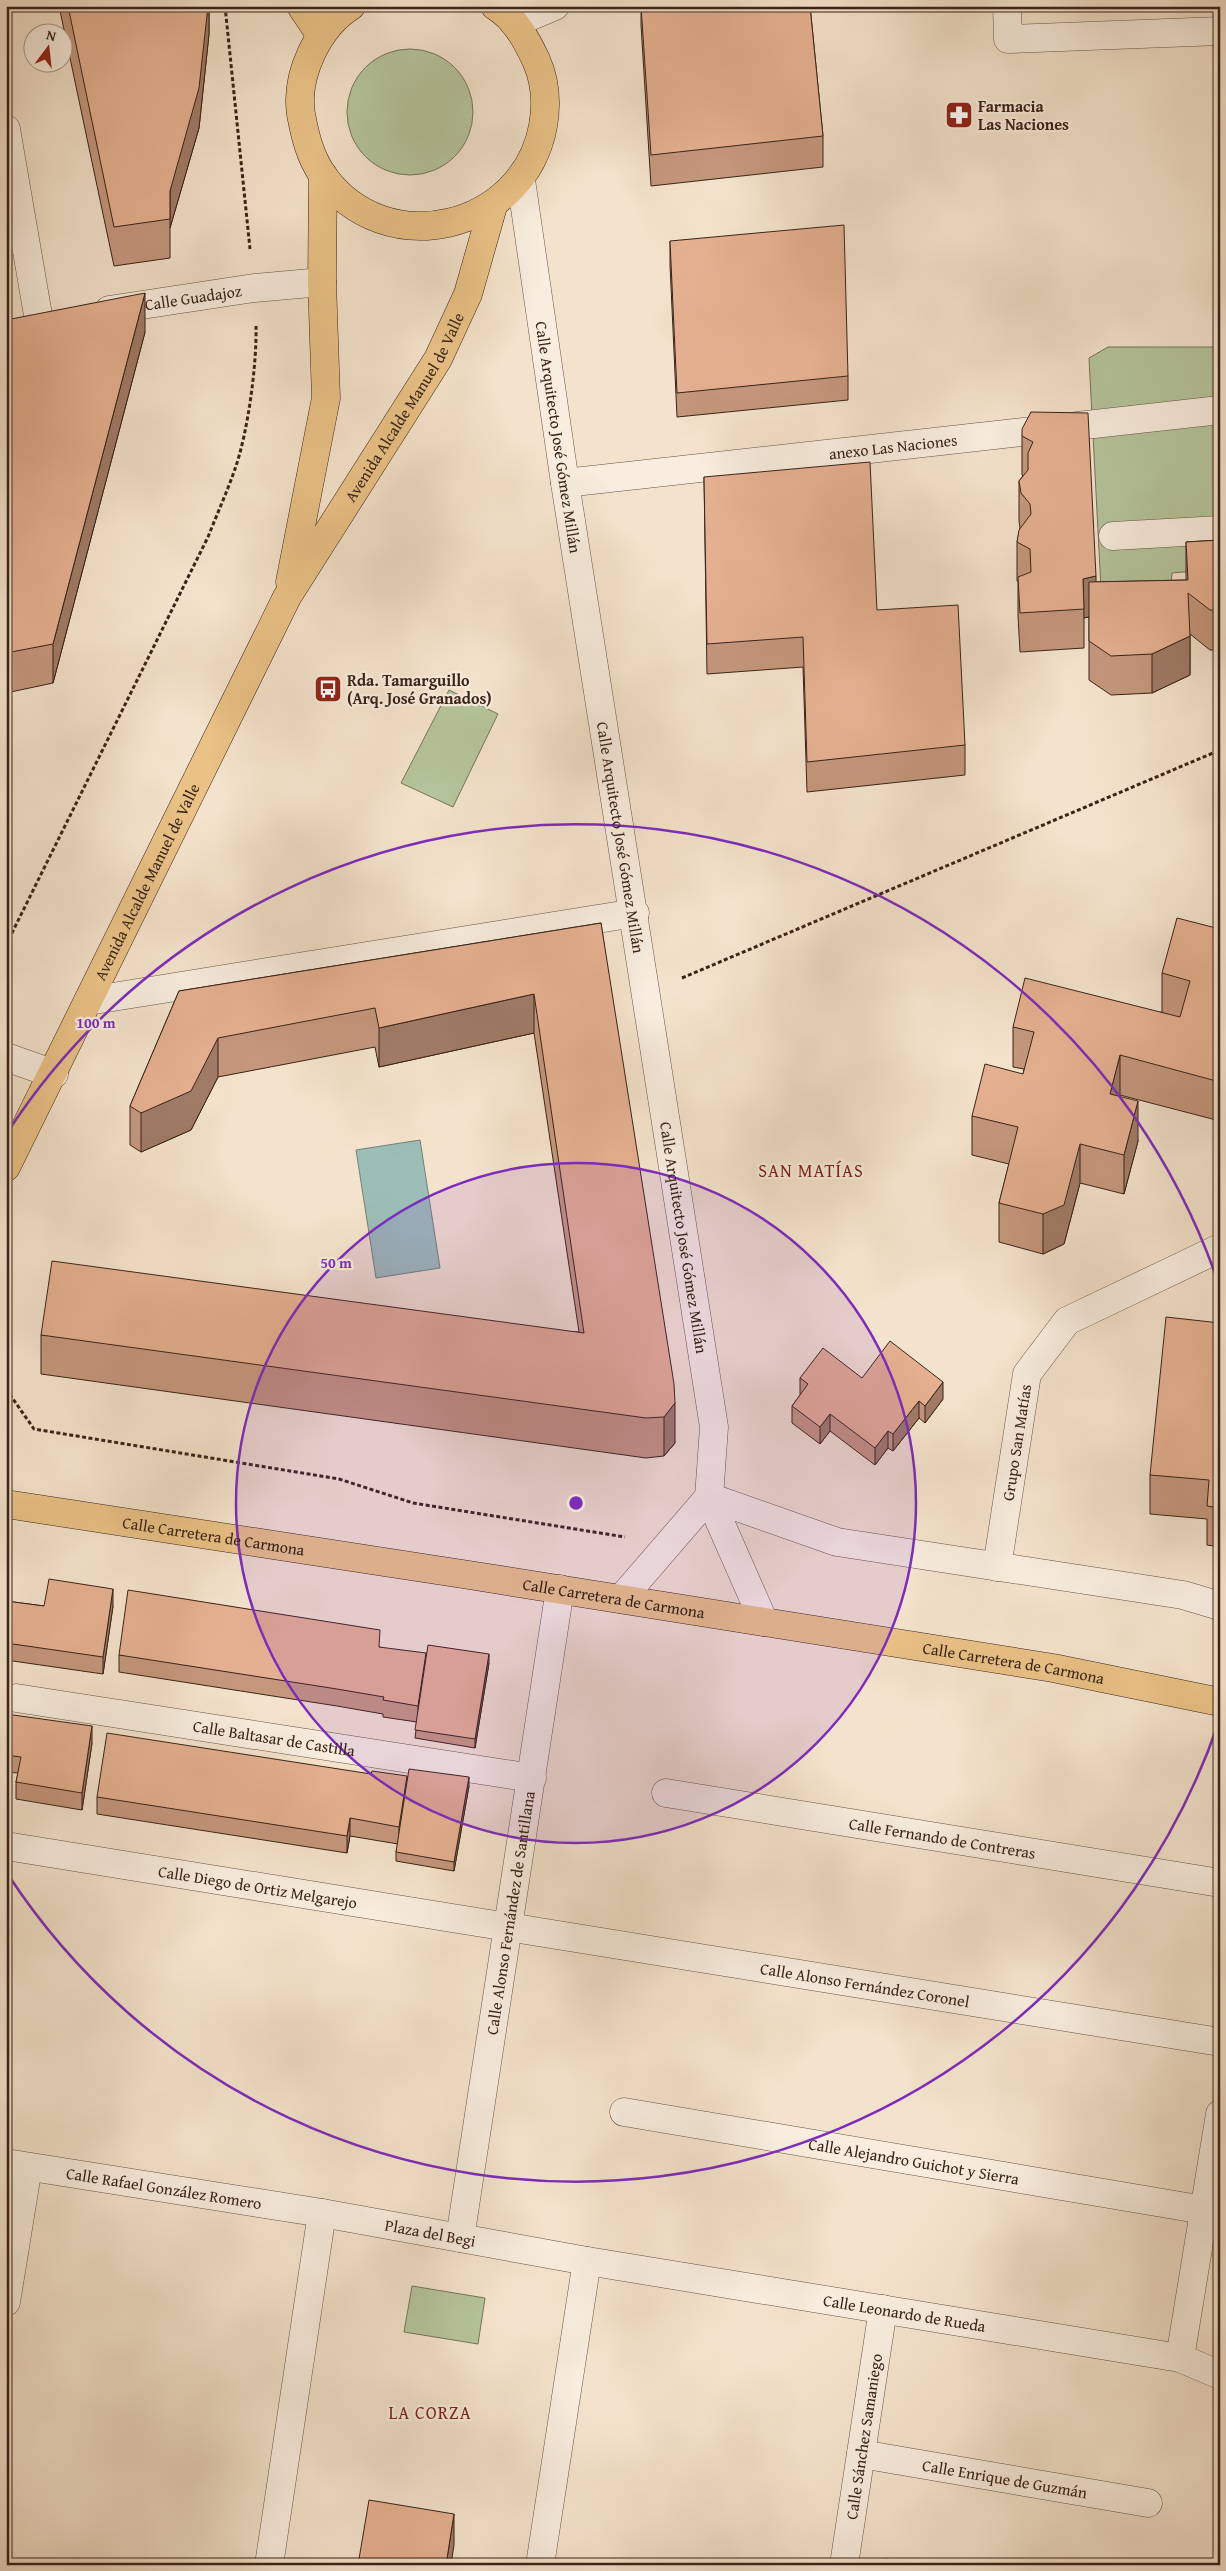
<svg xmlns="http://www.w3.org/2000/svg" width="1226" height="2571" viewBox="0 0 1226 2571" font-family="'Gentium Book Plus',serif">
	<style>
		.green { fill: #b5c59c; stroke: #76745a }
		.water { fill: #9cbeb7; stroke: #748077 }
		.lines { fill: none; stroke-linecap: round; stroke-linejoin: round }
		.minor-casing { stroke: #675345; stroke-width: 29 }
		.major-casing { stroke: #382318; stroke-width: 29 }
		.path { stroke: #382318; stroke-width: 3; stroke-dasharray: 4 2.5; stroke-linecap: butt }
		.minor { stroke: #f8edde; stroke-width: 28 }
		.major { stroke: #eac286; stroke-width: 28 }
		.wall { fill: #c5977d; stroke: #382318 }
		.shaded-wall { fill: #a07b66; stroke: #382318 }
		.building { fill: #e5b091; stroke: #382318 }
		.ring { fill: none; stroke: #7b2cbf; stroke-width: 2.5 }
		.labels { text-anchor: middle; stroke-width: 4.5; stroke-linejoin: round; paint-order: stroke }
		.poi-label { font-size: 16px; font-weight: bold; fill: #382318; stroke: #f8edde; text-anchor: start }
		.street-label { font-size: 16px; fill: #382318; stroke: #f8edde }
		.neighbourhood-label { font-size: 18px; letter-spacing: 1px; fill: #7a1f14; stroke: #f8edde }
		.centre { fill: #7b2cbf; stroke: #f8edde; stroke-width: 2.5 }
		.ring-label { font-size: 15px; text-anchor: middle; font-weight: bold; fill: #7b2cbf; stroke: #f8edde; stroke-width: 4.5; stroke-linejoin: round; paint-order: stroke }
	</style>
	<rect width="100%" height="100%" fill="#f4e3cc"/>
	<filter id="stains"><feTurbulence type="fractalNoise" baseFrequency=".004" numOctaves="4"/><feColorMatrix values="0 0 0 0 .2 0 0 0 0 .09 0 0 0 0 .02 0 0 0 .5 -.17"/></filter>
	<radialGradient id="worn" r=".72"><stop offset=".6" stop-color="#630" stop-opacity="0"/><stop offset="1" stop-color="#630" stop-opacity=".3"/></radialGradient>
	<path class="green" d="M347 112a63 63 0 1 1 126 0a63 63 0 1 1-126 0Z
		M1108 347H1220V569L1172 573 1169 605 1102 608 1089 358Z
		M449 690 498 714 453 807 401 783Z
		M412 2286 485 2298 478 2344 404 2332Z"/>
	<path class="water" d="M420 1140 440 1268 376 1278 356 1150Z"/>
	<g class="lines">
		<g class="minor-casing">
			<g id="minor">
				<path d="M1007 6 1008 39 1220 31"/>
				<path d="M514 23 555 6"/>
				<path d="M6 129 39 321"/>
				<path id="s1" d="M521 180 565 483 714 1427 709 1497 764 1622"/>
				<path id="s2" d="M109 310 254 288 322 282"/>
				<path id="s3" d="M565 483 1220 410"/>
				<path d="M1113 536 1220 530"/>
				<path d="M88 1001 635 913"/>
				<path d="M6 1057 54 1074"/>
				<path d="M709 1497 837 1542 1183 1595 1220 1606"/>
				<path id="s4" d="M997 1567 1027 1374 1067 1321 1220 1248"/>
				<path d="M621 1599 709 1497"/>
				<path id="s5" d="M16 1698 532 1778"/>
				<path id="s6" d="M666 1793 1220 1883"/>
				<path id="s7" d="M6 1846 1220 2042"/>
				<path id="s8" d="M624 2112 1204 2210 1220 2217"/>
				<path id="s9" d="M6 2163 322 2213 587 2261 1180 2358 1220 2375"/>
				<path id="s10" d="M460 2238 560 1589"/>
				<path d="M6 2302 28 2167"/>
				<path d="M1180 2358 1220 2114"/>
				<path id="s11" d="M861 2454 1148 2503"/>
				<path d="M269 2565 322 2213"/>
				<path d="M540 2565 587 2261"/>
				<path id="s12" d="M844 2565 883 2309"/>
			</g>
		</g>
		<g class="major-casing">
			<g id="major">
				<path d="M301 6 321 36"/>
				<path d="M351 6C318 27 295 75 301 114 305 136 310 156 322 174 384 264 524 230 543 126 547 104 545 80 536 60 526 39 515 18 495 6"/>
				<path d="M290 582 326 398 322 282 323 175"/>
				<path id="s13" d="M6 1167 287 597 438 359 468 294 493 206"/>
				<path id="s14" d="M6 1504 469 1575 1053 1668 1220 1702"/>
			</g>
		</g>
		<path class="path" d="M225 6 250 249
			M6 945 208 537C217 514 227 492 235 469 248 432 257 364 256 325
			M682 978 1220 750
			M6 1389 34 1429 339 1479 413 1503 625 1537
			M884 2560 923 2565"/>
		<use href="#minor" class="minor"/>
		<use href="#major" class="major"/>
	</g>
	<path class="wall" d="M59 6H209V34L199 128 170 228V258L114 266Z
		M641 6H810L823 136V167L651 186 641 25Z
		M670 241 848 376V400L677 417 670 265Z
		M6 320 145 332 53 683 6 693Z
		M1031 412 1096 582 1186 580V542L1220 540V650H1210L1190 634V675L1152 693 1111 695 1089 680V617L1084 618V648L1020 652 1018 616V582L1017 581V542L1020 528 1019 521V481L1023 476 1022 475V436Z
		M704 477 877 610 965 745V775L807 792 803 667 707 674Z
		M601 923 675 1443 664 1456 646 1458 41 1374V1335L579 1332 534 1033 379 1067 375 1047 218 1077 191 1130 141 1152 130 1145V1106L179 991Z
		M1220 929V1121L1120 1095 1119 1096 1138 1141 1124 1194 1080 1183 1064 1244 1043 1254 999 1242V1203L1009 1164 972 1155V1116L1023 1074 1024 1069 1013 1067V1027L1162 1012V973Z
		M1220 1323V1547L1207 1545V1519L1150 1514V1475Z
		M800 1378 943 1399 925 1423 919 1418 893 1451 888 1448 875 1465 830 1431 820 1444 792 1423V1406L800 1395Z
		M6 1601 44 1606H113L103 1674 6 1660Z
		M380 1647 426 1662 489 1663 475 1748 415 1738 417 1722 383 1717V1714L337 1706 119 1672V1655Z
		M6 1714 92 1743 82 1810 16 1799V1782L18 1773 6 1772Z
		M407 1784 469 1786 454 1871 396 1861V1852L398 1844 350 1836 347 1853 97 1814V1797Z"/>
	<path class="shaded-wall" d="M208 6H209V34L199 128 170 228V191Z
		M145 293V332L53 683V644Z
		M1096 576V615L1084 618 1083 579Z
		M1190 636V675L1152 693V654Z
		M534 994V1033L379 1067V1028Z
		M218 1038V1077L191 1130 141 1152V1113Z
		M1120 1055V1095L1110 1133V1094Z
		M1138 1101V1141L1124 1194V1155Z
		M1080 1144V1183L1064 1244 1043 1254V1214Z
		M943 1382V1399L925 1423V1406Z
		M919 1401V1418L893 1451V1434Z
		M675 1403V1443L664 1456V1417Z
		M830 1414V1431L820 1444V1427Z
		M888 1431V1448L875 1465V1448Z
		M113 1589V1606L103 1674V1657Z
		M426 1653V1670L418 1723V1706Z
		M489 1654V1663L475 1748V1739Z
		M92 1726V1743L82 1810V1793Z
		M407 1776V1793L399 1844V1827Z
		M469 1777V1786L454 1871V1862Z
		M350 1818V1836L347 1853V1836Z
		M454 2514V2545L451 2565H446Z"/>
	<path class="building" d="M68 6H208L199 88 170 191V219L114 227Z
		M641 6H810L823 136 651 155Z
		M844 225 848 376 677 393 670 241Z
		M145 293 53 644 6 653V320Z
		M1031 412 1088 413 1096 576 1083 579 1084 609 1020 613 1018 577 1031 572 1030 549 1017 542 1019 530 1031 514 1030 504 1021 493 1019 481 1028 470V453L1033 442 1022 436V429Z
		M870 462 877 610 958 605 965 745 807 762 803 637 707 644 704 477Z
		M1220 540V610H1210L1188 593 1190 636 1152 654 1111 656 1089 641V582L1188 580 1186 542Z
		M1177 918 1220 929V1082L1120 1055 1110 1094 1138 1101 1124 1155 1080 1144 1064 1205 1043 1214 999 1203 1018 1127 972 1116 985 1064 1023 1074 1034 1032 1013 1027 1025 978 1180 1017 1190 981 1162 973Z
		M601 923 674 1384 675 1403 664 1417 646 1418 41 1335 52 1261 584 1333 534 994 379 1028 375 1008 218 1038 191 1091 141 1113 130 1106 179 991Z
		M1166 1317 1220 1323V1508L1207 1506 1209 1480 1150 1475Z
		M890 1341 943 1382 925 1406 919 1401 893 1434 888 1431 875 1448 830 1414 820 1427 792 1406 808 1384 800 1378 823 1348 862 1378Z
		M49 1579 113 1589 103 1657 6 1643V1601L44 1606Z
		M128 1590 380 1630 379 1647 426 1653 418 1706 383 1700 384 1697 337 1689 119 1655Z
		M428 1645 489 1654 475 1739 415 1730Z
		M6 1714 92 1726 82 1793 16 1782 21 1757 6 1755Z
		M107 1733 371 1774 372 1771 407 1776 399 1827 350 1818 347 1836 97 1797Z
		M409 1769 469 1777 454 1862 396 1852Z
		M369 2500 454 2514 446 2565H358Z"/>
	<circle cx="576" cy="1503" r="340" fill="#7b2cbf" fill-opacity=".12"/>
	<g class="ring">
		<circle cx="576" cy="1503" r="340"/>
		<path d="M1218 1724A679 679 0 0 1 7 1873M7 1133A679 679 0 0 1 1218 1282"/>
	</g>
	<defs>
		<g id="pharmacy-square" transform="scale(1.4375)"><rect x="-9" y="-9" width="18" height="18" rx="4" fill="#8f2418" stroke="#f8edde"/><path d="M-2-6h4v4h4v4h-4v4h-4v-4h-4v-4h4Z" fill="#fff"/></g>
		<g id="bus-square" transform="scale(1.4375)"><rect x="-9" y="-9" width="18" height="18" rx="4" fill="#8f2418" stroke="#f8edde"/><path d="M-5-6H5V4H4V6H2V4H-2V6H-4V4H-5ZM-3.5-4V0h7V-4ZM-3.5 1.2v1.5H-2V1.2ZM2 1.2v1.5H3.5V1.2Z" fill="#fff"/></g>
	</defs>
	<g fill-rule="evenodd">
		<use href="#pharmacy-square" x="959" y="115"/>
		<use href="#bus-square" x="328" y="689"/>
	</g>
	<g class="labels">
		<g class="poi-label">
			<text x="978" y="112">Farmacia<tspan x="978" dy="18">Las Naciones</tspan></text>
			<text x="347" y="686">Rda. Tamarguillo<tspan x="347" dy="18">(Arq. José Granados)</tspan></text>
		</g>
		<g class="street-label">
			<text dy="6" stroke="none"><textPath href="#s2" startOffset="85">Calle Guadajoz</textPath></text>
			<text dy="6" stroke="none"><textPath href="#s13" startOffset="859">Avenida Alcalde Manuel de Valle</textPath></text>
			<text dy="6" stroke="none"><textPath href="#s1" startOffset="260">Calle Arquitecto José Gómez Millán</textPath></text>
			<text dy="6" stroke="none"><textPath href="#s3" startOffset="330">anexo Las Naciones</textPath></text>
			<text dy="6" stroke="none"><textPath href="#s1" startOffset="665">Calle Arquitecto José Gómez Millán</textPath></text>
			<text dy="6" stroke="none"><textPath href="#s13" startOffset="318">Avenida Alcalde Manuel de Valle</textPath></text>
			<text dy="6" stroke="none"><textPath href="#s1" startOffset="1070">Calle Arquitecto José Gómez Millán</textPath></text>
			<text dy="6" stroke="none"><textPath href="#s4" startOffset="126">Grupo San Matías</textPath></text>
			<text dy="6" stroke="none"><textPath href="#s14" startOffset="210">Calle Carretera de Carmona</textPath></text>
			<text dy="6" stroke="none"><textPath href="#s14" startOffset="615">Calle Carretera de Carmona</textPath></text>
			<text dy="6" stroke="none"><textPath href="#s14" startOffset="1020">Calle Carretera de Carmona</textPath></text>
			<text dy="6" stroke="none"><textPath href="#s5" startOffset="261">Calle Baltasar de Castilla</textPath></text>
			<text dy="6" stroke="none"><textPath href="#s6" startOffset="280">Calle Fernando de Contreras</textPath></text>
			<text dy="6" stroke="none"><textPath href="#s7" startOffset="255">Calle Diego de Ortiz Melgarejo</textPath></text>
			<text dy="6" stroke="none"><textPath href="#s10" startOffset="329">Calle Alonso Fernández de Santillana</textPath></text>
			<text dy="6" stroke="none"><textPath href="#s7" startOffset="870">Calle Alonso Fernández Coronel</textPath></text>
			<text dy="6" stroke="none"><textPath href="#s8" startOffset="294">Calle Alejandro Guichot y Sierra</textPath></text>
			<text dy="6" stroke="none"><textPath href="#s9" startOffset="160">Calle Rafael González Romero</textPath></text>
			<text dy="6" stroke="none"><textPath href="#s9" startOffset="430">Plaza del Begi</textPath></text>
			<text dy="6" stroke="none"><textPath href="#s9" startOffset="911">Calle Leonardo de Rueda</textPath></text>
			<text dy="6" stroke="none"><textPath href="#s12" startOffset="130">Calle Sánchez Samaniego</textPath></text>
			<text dy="6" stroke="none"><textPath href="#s11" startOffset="146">Calle Enrique de Guzmán</textPath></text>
		</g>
		<g class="neighbourhood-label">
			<text x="811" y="1177">SAN MATÍAS</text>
			<text x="430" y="2419">LA CORZA</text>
		</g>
	</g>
	<circle cx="576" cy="1503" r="8" class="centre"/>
	<g class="ring-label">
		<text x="96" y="1028">100 m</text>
		<text x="336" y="1268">50 m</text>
	</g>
	<rect width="1226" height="2571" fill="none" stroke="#f4e3cc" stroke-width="25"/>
	<rect x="8" y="8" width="1211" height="2556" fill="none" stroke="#382318" stroke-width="2.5"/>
	<rect x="12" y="12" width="1201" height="2546" fill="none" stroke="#382318"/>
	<g transform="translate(48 48) rotate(15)"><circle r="24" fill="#f8edde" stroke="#ab9c8f"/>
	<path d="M0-4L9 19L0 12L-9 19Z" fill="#8f2418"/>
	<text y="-8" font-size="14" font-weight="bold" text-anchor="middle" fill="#382318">N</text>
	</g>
	<rect width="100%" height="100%" filter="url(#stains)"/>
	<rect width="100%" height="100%" fill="url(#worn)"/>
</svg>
